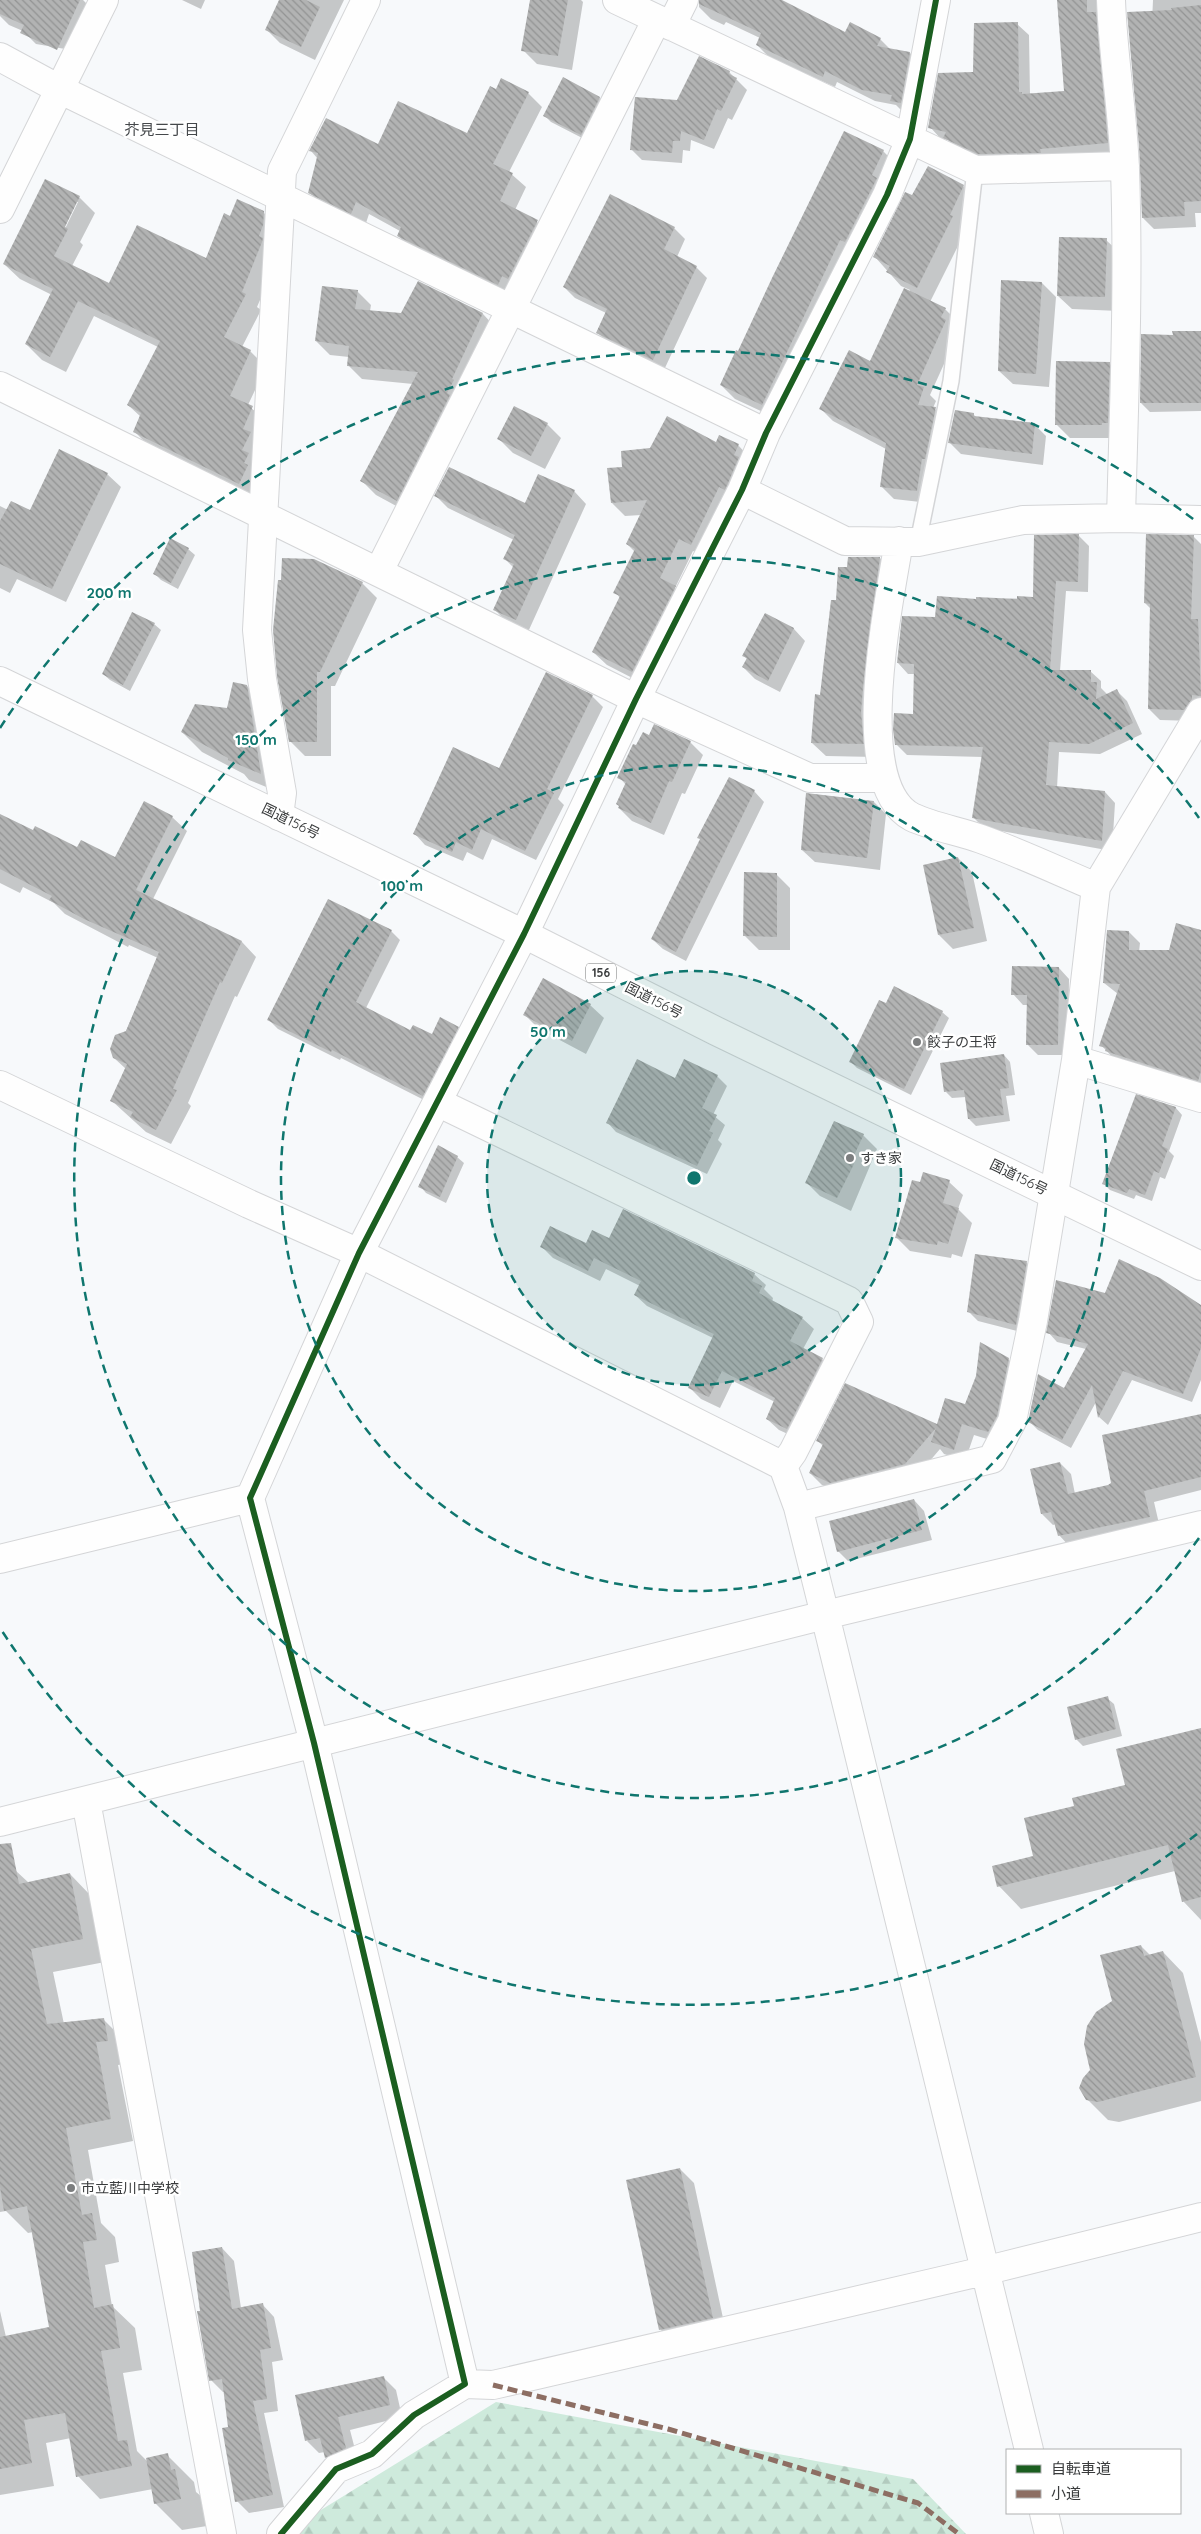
<svg xmlns="http://www.w3.org/2000/svg" width="1201" height="2534" viewBox="0 0 1201 2534" font-family="Quicksand,'Noto Sans JP',sans-serif">
	<style>
		.forest { fill: url(#forest-firs) }
		.shadow { fill: #0003; fill-rule: evenodd }
		.building { fill: url(#building-back-hatch) }
		.lines { fill: none; stroke-linecap: round; stroke-linejoin: round }
		.lane-casing { stroke: #d4d5d7; stroke-width: 18 }
		.street-casing { stroke: #d4d5d7; stroke-width: 30 }
		.highway-casing { stroke: #d4d5d7; stroke-width: 30 }
		.lane { stroke: #fefefe; stroke-width: 15 }
		.street { stroke: #fefefe; stroke-width: 28 }
		.highway { stroke: #fefefe; stroke-width: 28 }
		.quiet { stroke: #8d6e63; stroke-width: 5; stroke-dasharray: 10 5; stroke-linecap: butt }
		.cycleway-casing { stroke: #fff; stroke-width: 9 }
		.cycleway { stroke: #1b5e20; stroke-width: 6 }
		.ring { fill: none; stroke: #0f766e; stroke-width: 2.5; stroke-dasharray: 9 6 }
		.poi-dot { fill: #7c7e7f; stroke: #fff; stroke-width: 2 }
		.labels { text-anchor: middle; stroke-width: 5; stroke-linejoin: round; paint-order: stroke }
		.shield { fill: #fff; stroke: #747676; stroke-width: 1 }
		.shield-label { font-size: 12px; font-weight: bold; fill: #393b3c }
		.street-label { font-size: 14px; fill: #393b3c; stroke: #fff }
		.poi-label { font-size: 14px; fill: #393b3c; stroke: #fff; text-anchor: start }
		.neighbourhood-label { font-size: 15px; fill: #45484b; stroke: #fff }
		.centre { fill: #0f766e; stroke: #fff; stroke-width: 2.5 }
		.ring-label { font-size: 15px; text-anchor: middle; font-weight: bold; fill: #0f766e; stroke: #fff; stroke-width: 5; stroke-linejoin: round; paint-order: stroke }
	</style>
	<defs>
		<pattern id="forest-firs" width="22" height="20" patternUnits="userSpaceOnUse" patternTransform="scale(1.25)"><rect width="22" height="20" fill="#ceeadc"/><path d="M5 1l3.5 6h-7zM16 11l3.5 6h-7z" fill="#b2cabe"/></pattern>
		<pattern id="building-back-hatch" width="6" height="6" patternUnits="userSpaceOnUse" patternTransform="scale(1.25)"><rect width="6" height="6" fill="#b2b3b3"/><path d="M-1 5l2 2M0 0l6 6M5-1l2 2" fill="none" stroke="#929393"/></pattern>
	</defs>
	<rect width="100%" height="100%" fill="#f7f9fb"/>
	<path class="forest" d="M496 2402 913 2479 966 2534H282Z"/>
	<path class="shadow" d="M0 0H83L95 12 77 51 36 44 23 31 9 25 0 16Z
		M182 0H205L201 9Z
		M280 0H344L315 60 280 43 266 29Z
		M536 0H581L583 2 572 70 537 64 523 50Z
		M699 0H780L846 33 880 39 891 50 910 53 922 65 904 113 896 105 875 101 837 82 835 87 769 57 757 45 760 38 726 22 724 25 711 19 699 7Z
		M1058 0H1098L1119 155 991 165 956 149 948 140 941 139 930 127 1017 24 1029 35 1030 95 1066 92Z
		M1153 0H1201V213H1195L1196 227 1154 229 1143 218Z
		M729 72 747 90 732 120 728 118 714 149 691 140 690 151 683 150 682 163 642 160 632 150Z
		M496 90 528 93 542 107 509 172 526 187 515 210 537 222 551 235 511 297 412 249 398 236 400 231 369 214 365 226 323 206 309 192 318 159 311 151 468 135Z
		M600 98 606 104 588 141 551 122 544 115Z
		M883 151 897 165 776 418 735 399 721 385Z
		M963 186 977 199 966 230 930 302 945 309 957 321 958 333 930 395 936 401 933 408 948 421 929 503 894 499 881 486 886 449 833 421 821 409 870 363 910 290 901 286 875 257 913 197Z
		M79 197 95 213 80 242 83 245 72 266 110 284 206 259 230 217 263 212 279 228 278 258 257 307 261 310 242 347 250 351 266 367 248 405 268 423 255 499 150 447 135 432 141 417 128 405 158 347 94 316 66 372 42 360 26 344 52 295 20 279 4 264ZM76 202H78L63 233 61 232Z
		M674 228 685 239 677 257 696 267 707 278 664 370 608 343 597 332 606 313 575 298 564 287Z
		M1106 240 1120 253 1119 311 1072 309 1058 296Z
		M1042 283 1056 297 1049 387 1013 384 999 371Z
		M357 291 371 305 370 311 402 314H483L496 328 411 514 376 495 362 481 413 384 362 379 348 365 349 357 330 355 316 341Z
		M1201 332V411L1150 412 1141 403 1174 336Z
		M1109 363 1123 377 1115 438H1070L1056 424Z
		M974 415 977 418 1035 425 1046 436 1043 465 961 454 949 442Z
		M547 424 561 438 545 469 513 453 499 439Z
		M716 444 738 445 751 459 704 557 693 551 675 588 688 601 646 685 607 665 593 652 620 598 615 592 635 552 627 544 641 515 625 516 612 503 623 468Z
		M107 474 121 487 66 602 17 579 10 593 0 588V506L8 510 30 512Z
		M574 491 586 504 528 632 507 622 494 609 514 568 505 559 514 540 448 508 436 496 525 504Z
		M1079 536 1089 546 1088 592 1066 591 1060 671H1090L1101 681V688L1108 695 1117 691 1127 701 1142 734 1100 754 1059 752 1057 788 1105 792 1115 803 1112 851 984 828 973 817 983 757 907 755 896 744 914 715 915 674H908L898 663 936 619 977 600 1034 598Z
		M1194 537 1201 544V714L1195 721 1160 720 1149 709 1151 609 1145 603Z
		M188 549 195 555 178 589 161 580 154 573Z
		M849 558H880L893 572 876 757 826 756 812 743 838 602 849 569Z
		M362 583 377 598 335 686H331V756H305L290 741 274 630Z
		M765 615 794 629 805 641 780 692 755 679 743 667 747 659 744 656Z
		M154 624 161 630 130 691 110 680 103 674Z
		M247 686 267 706 281 793 249 780 244 774 202 752 182 732 228 710Z
		M592 696 603 707 558 799 564 805 536 860 492 839 483 860 467 852 463 861 425 845 415 834Z
		M650 737 690 742 703 755 685 794 682 793 664 835 632 821 619 808 626 785 619 777 637 747Z
		M754 791 764 802 686 961 663 949 652 939Z
		M874 802 886 814 880 870 815 862 802 850Z
		M0 815 33 832 77 848 116 859 172 817 187 831 153 899 242 942 256 957 237 997 235 996 188 1103 191 1106 171 1144 146 1132 112 1101 126 1069 114 1058 158 958 129 945 128 947 65 914 54 903 23 887 20 893 0 883Z
		M958 858 972 872 987 941 953 949 939 935 924 866Z
		M776 874 790 888V950H759L745 936Z
		M391 931 400 940 366 1008 410 1031 433 1036 458 1028 467 1036 432 1104 341 1058 340 1060 278 1029 269 1020Z
		M1201 931V1088L1117 1062 1101 1045 1118 994 1104 983 1129 932 1140 943 1139 952H1170Z
		M1059 968 1069 979 1068 1055H1038L1028 1045V1005H1023L1013 994Z
		M590 1005 604 1018 586 1054 539 1029 525 1015Z
		M886 1005 942 1012 949 1018 911 1095 857 1068 850 1061Z
		M1004 1055 1010 1062 1015 1095 1006 1096 1010 1121 976 1126 969 1119 966 1097 952 1098 946 1092Z
		M684 1061 717 1076 727 1086 713 1115 725 1125 718 1140 722 1144 707 1174 616 1132 607 1122 675 1079Z
		M1136 1096 1176 1108 1182 1115 1169 1151 1174 1156 1165 1179 1160 1177 1152 1201 1136 1195 1134 1199 1110 1190 1104 1184Z
		M863 1135 877 1149 851 1211 820 1196 807 1183Z
		M457 1157 464 1163 446 1203 426 1193 420 1186Z
		M949 1182 963 1195 958 1209 972 1223 962 1257 952 1254 951 1258 910 1251 896 1237 921 1184Z
		M610 1240 754 1274 766 1285 764 1289 773 1298 772 1302 802 1318 814 1329 803 1349 822 1359 834 1370 799 1439 779 1430 767 1419 775 1402 733 1381 720 1408 701 1399 690 1388 713 1338 647 1306 635 1295 640 1286 606 1269 600 1281 553 1258 542 1247 586 1245Z
		M1026 1262 1035 1271 1025 1333 978 1321 968 1311Z
		M1106 1295 1201 1306V1380L1192 1402 1132 1380 1108 1425 1099 1417 1096 1402 1071 1448 1038 1430 1029 1421 1064 1390 1086 1349 1057 1342 1048 1332Z
		M1008 1359 1020 1371 1000 1443 974 1435 965 1461 944 1454 940 1449 917 1476 842 1494 822 1485 810 1473 823 1446 818 1441 938 1426 966 1406Z
		M1201 1416V1490L1154 1502 1160 1528 1070 1547 1059 1535 1056 1524 1053 1525 1042 1514 1060 1463 1071 1474 1075 1494 1108 1486Z
		M914 1500 924 1511 932 1540 848 1561 838 1551Z
		M1107 1698 1114 1704 1122 1736 1083 1746 1076 1739Z
		M1201 1730V1920L1183 1901 1175 1871 1021 1909 999 1886 1035 1857 1075 1807 1126 1786Z
		M15 1870 29 1883 70 1874 92 1897 105 1962 53 1972 64 2024 103 2019 126 2042 130 2063 118 2065 133 2141 88 2150 101 2223 115 2237 119 2262 105 2265 112 2306 135 2328 142 2370 123 2373 137 2451 148 2462 167 2455 194 2482 196 2492 202 2497 207 2526 182 2530 155 2503 153 2489 100 2499 78 2476 71 2438 46 2443 54 2486 0 2495V2311L6 2337 51 2328 33 2232 28 2233 6 2211 0 2212V1873Z
		M1141 1946 1150 1955 1163 1952 1183 1973 1201 2042V2101L1119 2122 1108 2120 1084 2096 1114 2001Z
		M680 2169 694 2183 726 2332 674 2343 660 2329Z
		M222 2248 234 2261 241 2308 262 2304 274 2317 283 2360 272 2362 278 2411 264 2413 284 2507 249 2513 237 2501 225 2392H223L211 2380 202 2312Z
		M383 2377 396 2390 402 2417 350 2430 358 2461 339 2470 326 2458 325 2452 319 2453 307 2441Z"/>
	<path class="building" d="M0 0H80L57 50 20 33 24 25 0 14Z
		M279 0H306L320 7 301 47 265 30Z
		M530 0H568L558 56 521 51Z
		M699 0H782L845 32 850 22 881 38 877 46 910 52 901 103 890 101 892 95 862 90 825 71 823 77 756 45 761 33 699 4Z
		M1057 0H1087V12H1096L1108 143 1040 149 1041 153 978 154 943 138 946 132 928 128 938 73 973 72 974 23 1018 22 1019 92H1022V94L1064 91Z
		M1201 5V201L1184 202 1185 216 1142 218 1139 147 1127 12 1172 10 1171 8Z
		M699 56 730 71 729 74 737 78 721 111 717 109 704 140 681 131 680 141H673L672 153 630 150 635 97 677 100Z
		M563 77 600 97 581 135 543 116Z
		M501 78 529 92 493 164 513 173 500 201 538 220 508 279 502 276 498 285 397 236 401 227 356 202 351 214 308 193 318 153 309 151 326 118 378 144 398 101 467 133 490 86 496 89Z
		M844 131 884 150 872 175 877 178 845 242 840 240 762 405 720 385 736 350 738 351 772 278Z
		M928 166 964 185 950 215 953 216 917 288 886 272 890 266 873 257 905 192 912 195Z
		M45 179 80 196 65 227 68 229 54 256 109 283 137 225 206 258 224 213 230 216 237 199 264 211 263 225 259 236 263 238 262 242 242 292 246 294 224 337 251 350 230 396 253 406 243 429 251 432 242 450 249 453 244 463 248 465 239 484 133 432 141 413 127 405 160 341 78 301 50 357 25 344 53 289 3 264Z
		M610 194 675 227 664 249 697 266 653 360 596 333 607 309 563 287Z
		M1059 237 1107 238 1105 297 1057 296Z
		M1001 280 1042 282 1036 374 998 371Z
		M418 281 483 313 452 379 454 380 447 393 450 395 397 501 360 481 418 372 347 366 349 346 315 341 322 286 358 290 355 309 401 313Z
		M904 288 946 308 941 317 946 320 917 385 924 387 918 405 936 407 925 459H922L917 491 880 487 886 443 819 409 849 350 870 361Z
		M1172 331H1201V403H1140L1141 334 1173 335Z
		M1056 361 1110 362 1108 423H1102V425H1055Z
		M514 406 548 423 531 456 497 439Z
		M955 410 974 413V416L1035 423 1032 454 948 443Z
		M667 416 716 442 719 435 739 444 734 455 739 457 725 490 719 487 691 545 679 539 660 578 676 586 632 672 592 652 620 596 613 593 635 549 626 544 647 500 611 503 607 468 622 467 621 451 650 448Z
		M59 449 108 473 52 589 0 564V521L11 501 30 510Z
		M449 467 525 503 538 474 575 490 516 620 493 610 514 564 503 559 515 535 434 496Z
		M1079 534 1078 582 1056 581 1050 670H1091V682H1097L1096 699 1117 689 1133 723 1089 744 1049 742 1046 785 1105 791 1102 841 972 818 983 747 895 745 893 730 894 713 913 714 914 664 897 663 902 616 935 617 937 596 976 599V597L1017 599V596L1033 597 1034 535Z
		M1146 534 1194 535 1191 619H1198L1201 696 1192 695V699L1184 710 1148 709 1150 604 1144 603Z
		M170 538 189 548 171 583 153 574Z
		M848 557H880L863 687 861 712 864 744 811 743 815 694 820 695 831 600H836L838 567H847Z
		M282 558 314 559 363 582 320 672H317V742H289L277 677 273 630 278 580H281Z
		M132 612 155 623 123 685 102 674Z
		M765 613 794 628 768 681 742 667 747 658 742 656Z
		M546 672 593 695 547 789 554 793 525 851 481 829 472 850 456 842 452 852 413 834 453 747 499 768Z
		M233 682 247 685 261 774 228 760V758L181 732 195 704 227 708Z
		M654 724 691 741 672 782 669 781 651 823 618 808 619 806 616 804 626 782 617 778 633 744 636 745 643 732 649 735Z
		M729 777 755 790 676 952 651 939 700 839 697 838Z
		M806 793 874 801 867 858 801 850Z
		M144 801 173 816 136 890 242 941 222 983 220 982 173 1089 177 1090 156 1130 130 1117 133 1112 110 1101 127 1064 113 1058 110 1049 115 1035 126 1031 159 952 84 919 49 900 52 896 0 869V814L33 830 35 826 77 847 81 840 115 857Z
		M958 857 974 928 938 935 923 865Z
		M744 872 777 873V937L743 936Z
		M328 899 392 930 356 1002 410 1030 413 1025 432 1034 440 1017 459 1027 423 1096 332 1050 331 1052 267 1020Z
		M1176 923 1201 930V1071L1198 1081 1105 1051 1106 1048 1099 1046 1120 984 1103 983 1107 930 1129 931V950H1169Z
		M1012 966 1059 967 1058 1045H1026L1027 995H1011Z
		M543 978 591 1004 572 1041 523 1015Z
		M894 986 943 1011 904 1089 849 1062 879 1000 886 1003Z
		M1004 1054 1009 1088 1000 1089 1004 1115 968 1119 964 1090 944 1092 940 1063Z
		M637 1059 675 1078 684 1059 718 1075 702 1108 717 1115 709 1131 713 1133 697 1166 606 1123Z
		M1136 1094 1176 1107 1162 1146 1168 1149 1159 1173 1154 1171 1145 1195 1129 1189 1127 1193 1102 1184Z
		M834 1121 864 1134 851 1162 854 1164 837 1198 805 1183Z
		M438 1145 458 1156 440 1197 418 1187Z
		M923 1172 950 1180 943 1203 959 1208 948 1244 938 1241 937 1245 895 1238 912 1180 920 1182Z
		M623 1209 755 1273 752 1281 762 1286 759 1293 803 1317 790 1341 823 1358 787 1429 766 1419 775 1398 722 1371 709 1397 688 1388 714 1334 634 1295 641 1281 594 1258 588 1271 540 1247 550 1226 586 1243 592 1230 609 1238Z
		M975 1254 1027 1261 1016 1325 967 1312Z
		M1119 1259 1160 1278 1201 1305V1348L1183 1394 1123 1371 1098 1418 1092 1385 1062 1440 1028 1422 1038 1374 1064 1388 1088 1344 1046 1333 1056 1280 1105 1293Z
		M980 1342 1009 1358 997 1416 988 1432 962 1424 954 1450 931 1442 936 1428 905 1464 830 1483 809 1473 823 1444 816 1441 845 1383 937 1424 945 1398 965 1404 976 1376Z
		M1201 1414V1477L1144 1491 1150 1517 1058 1536 1051 1512 1041 1514 1030 1469 1060 1462 1068 1494 1108 1485 1111 1483 1102 1435Z
		M914 1499 922 1530 837 1552 829 1521Z
		M1108 1696 1116 1729 1075 1740 1067 1707Z
		M1201 1728V1897L1182 1902 1168 1845 997 1887 992 1866 1033 1856 1024 1818 1074 1806 1072 1798 1125 1785 1116 1749Z
		M11 1843 19 1884 70 1873 83 1939 31 1949 47 2024 104 2018 108 2041 96 2042 111 2119 66 2128 82 2215 92 2213 97 2240 83 2242 94 2308 113 2304 120 2348 101 2351 118 2441 127 2440 132 2466 76 2477 65 2413 24 2420 32 2463 0 2469V2337L49 2327 27 2206 4 2211 0 2187V1844Z
		M1141 1945 1144 1956 1163 1951 1196 2077 1098 2102 1086 2100 1079 2088 1083 2078 1090 2070 1084 2044 1087 2026 1096 2012 1112 2001 1100 1955Z
		M680 2168 713 2318 659 2330 626 2180Z
		M222 2247 232 2309 263 2303 271 2348 260 2350 267 2399 253 2401 273 2495 235 2502 222 2428 228 2427 222 2379 209 2381 197 2311H200L192 2252Z
		M384 2376 390 2405 338 2417 346 2448 325 2458 320 2438 305 2441 295 2395Z
		M168 2453 171 2470 175 2469 181 2499 154 2504 146 2458Z"/>
	<g class="lines">
		<g class="lane-casing">
			<path id="lane" d="M918 542 951 381 975 170"/>
		</g>
		<g class="street-casing">
			<path id="street" d="M617 0 975 170 1125 166
				M1111 0C1113 57 1123 113 1125 170 1129 286 1124 402 1121 518
				M671 26 684 0
				M0 57 59 89 766 433
				M0 209 104 0
				M0 386 636 699 810 778H883
				M742 490 845 541 918 542 1023 520 1121 518 1201 520
				M899 541C890 599 849 784 912 817 933 827 959 831 981 839 1020 853 1058 871 1096 887
				M379 571 657 19
				M279 816 282 793 262 679 257 630 282 171 366 0
				M1076 1060 1201 1098
				M0 1085 249 1204 359 1253 783 1466 798 1507 825 1615 1029 2450
				M437 1102 849 1301 859 1322 793 1452 783 1466
				M798 1507 992 1459 1012 1421 1033 1321 1076 1060 1096 887 1201 712
				M0 1559 250 1498
				M86 1801 222 2534
				M0 1822 825 1615 1201 1525
				M465 2384 493 2385 984 2271 1201 2217
				M1044 2513 1049 2534
				M281 2534 336 2469 372 2454 414 2415 465 2384 314 1743 250 1498 359 1253 524 934 636 699 742 490 766 433 887 195 910 139 936 0"/>
		</g>
		<g class="highway-casing">
			<path id="highway" d="M0 681 524 934 716 1031 1201 1266"/>
		</g>
		<use href="#lane" class="lane"/>
		<use href="#street" class="street"/>
		<use href="#highway" class="highway"/>
		<path class="quiet" d="M493 2385 668 2429 918 2503 959 2534"/>
		<g class="cycleway-casing">
			<path id="cycleway" d="M281 2534 336 2469 372 2454 414 2415 465 2384 314 1743 250 1498 359 1253 524 934 636 699 742 490 766 433 887 195 910 139 936 0"/>
		</g>
		<use href="#cycleway" class="cycleway"/>
	</g>
	<circle cx="694" cy="1178" r="207" fill="#0f766e" fill-opacity=".12"/>
	<g class="ring">
		<circle cx="694" cy="1178" r="207"/>
		<circle cx="694" cy="1178" r="413"/>
		<path d="M1199 1538A620 620 0 1 1 1199 818"/>
		<path d="M1197 1834A827 827 0 0 1 0 1628M0 728A827 827 0 0 1 1197 522"/>
	</g>
	<g class="poi-dot">
		<circle cx="917" cy="1042" r="5"/>
		<circle cx="850" cy="1158" r="5"/>
		<circle cx="71" cy="2188" r="5"/>
	</g>
	<g class="labels">
		<rect class="shield" x="586" y="963.5" width="30" height="19" rx="4"/>
		<g class="shield-label">
			<text x="601" y="977">156</text>
		</g>
		<g class="street-label">
			<text transform="translate(291 821) rotate(26)" y="5">国道156号</text>
			<text transform="translate(654 1000) rotate(27)" y="5">国道156号</text>
			<text transform="translate(1019 1177) rotate(26)" y="5">国道156号</text>
		</g>
		<g class="poi-label">
			<text x="927" y="1047">餃子の王将</text>
			<text x="860" y="1163">すき家</text>
			<text x="81" y="2193">市立藍川中学校</text>
		</g>
		<g class="neighbourhood-label">
			<text x="162" y="135">芥見三丁目</text>
		</g>
	</g>
	<circle cx="694" cy="1178" r="8" class="centre"/>
	<g class="ring-label">
		<text x="109" y="598">200 m</text>
		<text x="256" y="745">150 m</text>
		<text x="402" y="891">100 m</text>
		<text x="548" y="1037">50 m</text>
	</g>
	<rect x="1006" y="2449" width="175" height="65" fill="#ffffff" stroke="#b0b1b1"/>
	<rect x="1016" y="2465" width="25" height="8" fill="#1b5e20" stroke="#b0b1b1"/>
	<text x="1051" y="2474" font-size="15" fill="#393b3c">自転車道</text>
	<rect x="1016" y="2490" width="25" height="8" fill="#8d6e63" stroke="#b0b1b1"/>
	<text x="1051" y="2499" font-size="15" fill="#393b3c">小道</text>
</svg>
